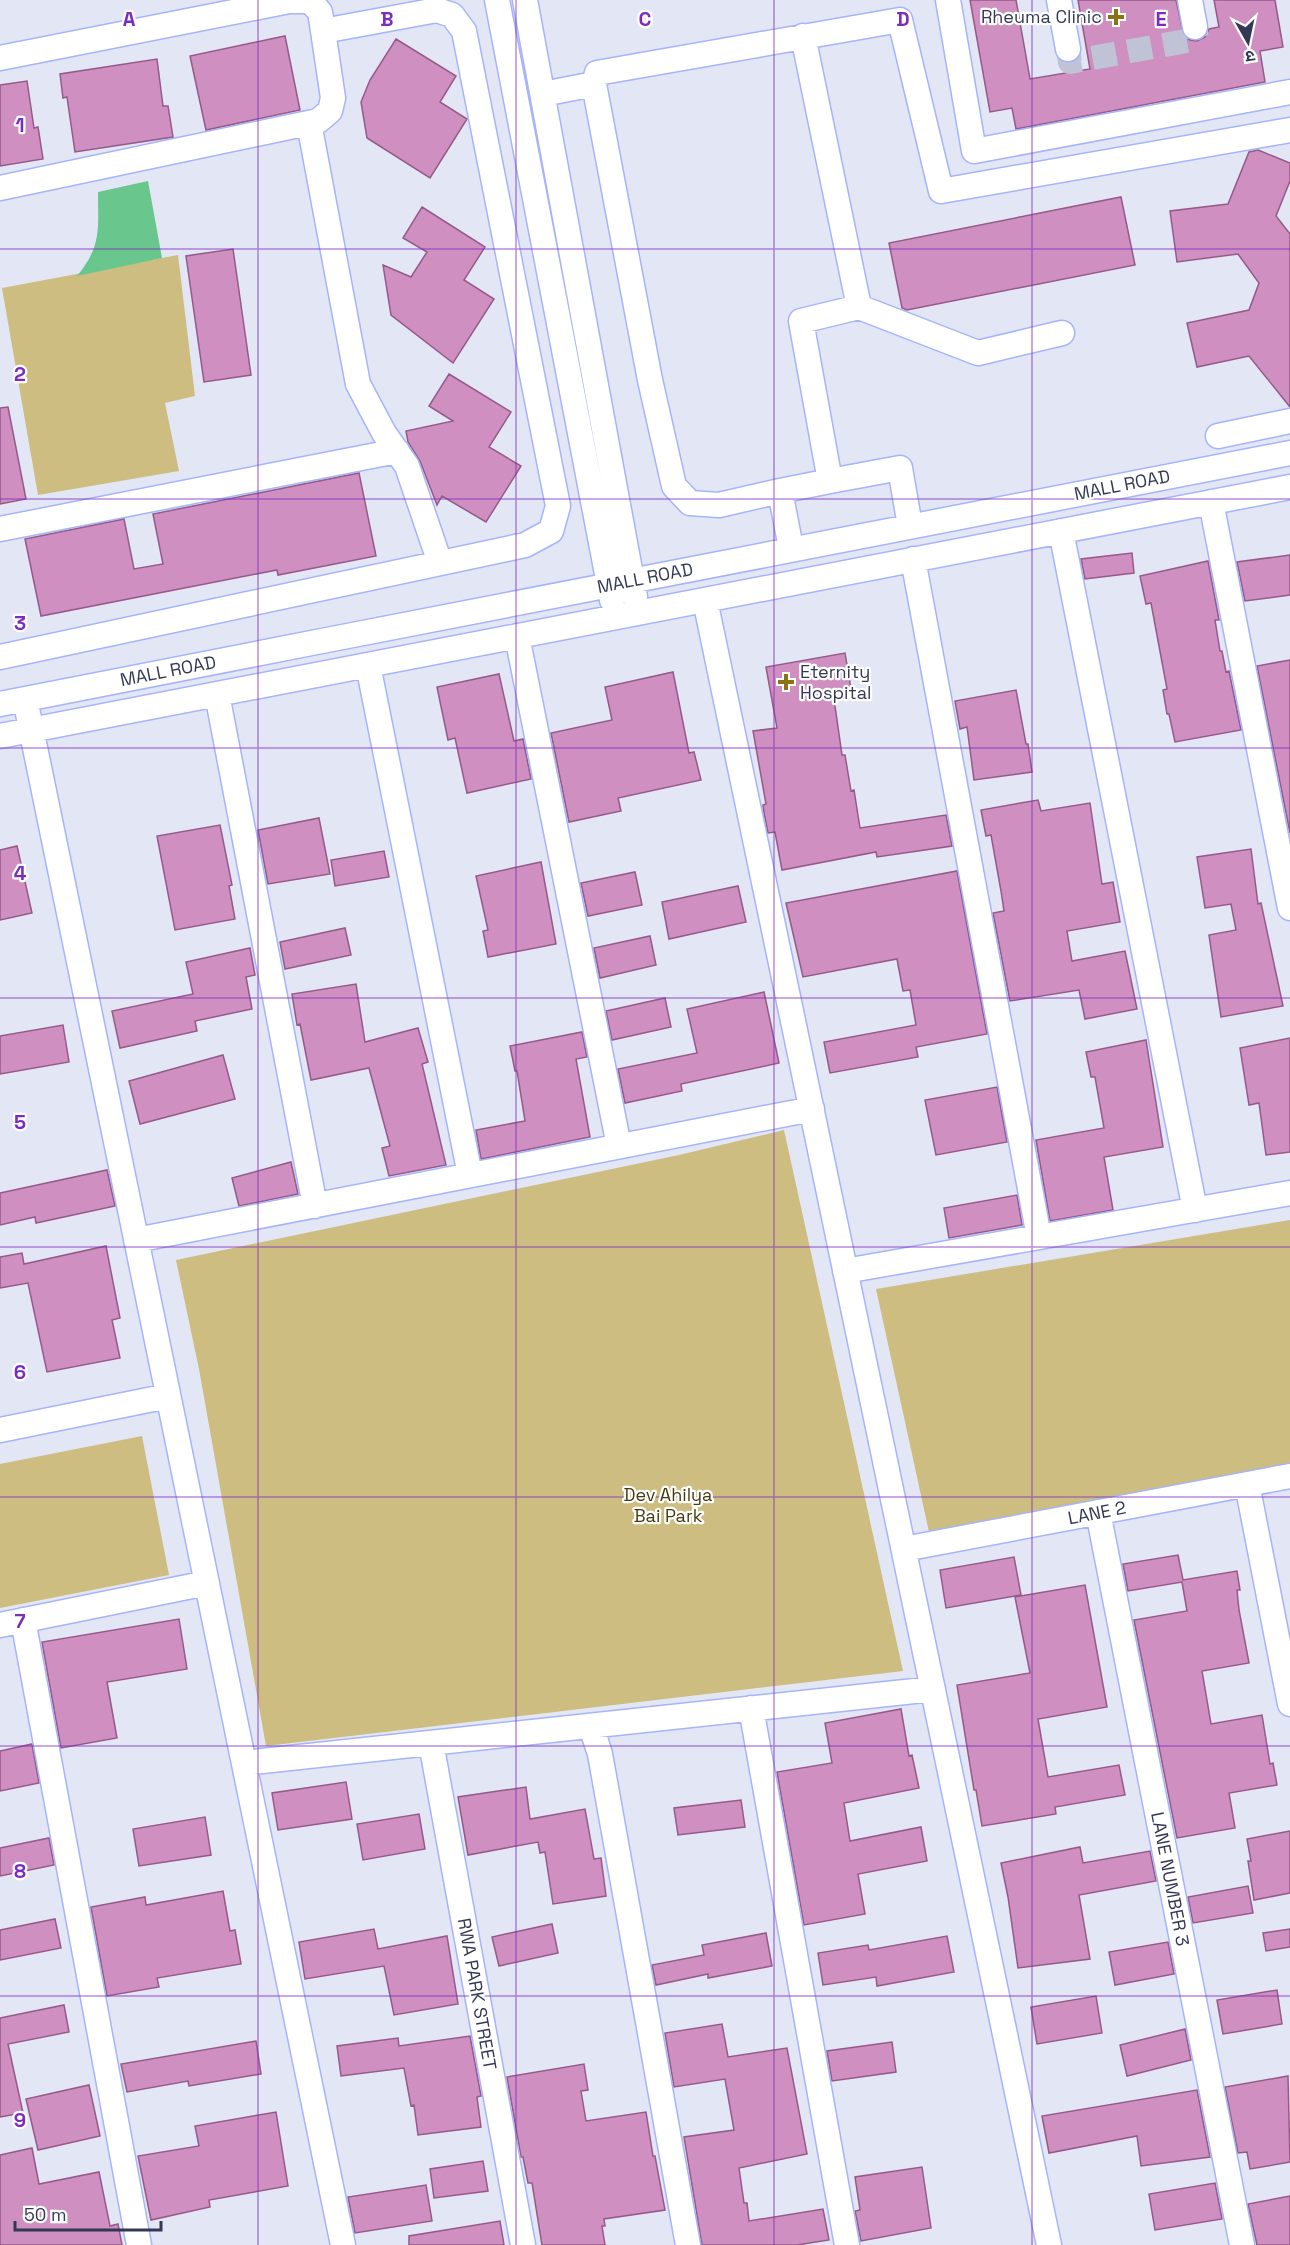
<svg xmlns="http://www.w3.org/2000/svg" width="1290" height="2245" viewBox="0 0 1290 2245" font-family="'Space Grotesk','Noto Sans Devanagari',sans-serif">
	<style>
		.green { fill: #cebd80 }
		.water { fill: #69c68c }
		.building { fill: #cf8fc1; stroke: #955a89; stroke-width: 1.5 }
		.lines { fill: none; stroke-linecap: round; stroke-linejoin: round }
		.minor-tunnel { stroke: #bfc3d5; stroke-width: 24; stroke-dasharray: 24 12; stroke-linecap: butt }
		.minor-casing { stroke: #a6b4fa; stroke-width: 27 }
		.minor { stroke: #fff; stroke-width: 24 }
		.grid { fill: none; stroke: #7b2cbf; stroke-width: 1.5; stroke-opacity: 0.55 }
		.poi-dot { fill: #897315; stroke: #fff; stroke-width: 2 }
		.labels { text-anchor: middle; stroke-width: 4.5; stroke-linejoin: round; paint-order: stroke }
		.poi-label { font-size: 18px; fill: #333955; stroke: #fff; text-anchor: end }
		.street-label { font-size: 18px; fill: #333955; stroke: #fff }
		.park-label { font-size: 18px; fill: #463b10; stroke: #fff }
		.grid-label { font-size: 20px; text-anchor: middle; font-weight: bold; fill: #7b2cbf; stroke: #fff; stroke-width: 4.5; stroke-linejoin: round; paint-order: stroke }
	</style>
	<rect width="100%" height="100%" fill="#e2e6f5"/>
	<path class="green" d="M178 255 195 396 165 403 179 471 38 495 2 288Z
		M784 1130 903 1671 266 1746 199 1369 176 1260 679 1155Z
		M1290 1220V1467L929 1532 876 1289Z
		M142 1436 169 1575 0 1608V1464Z"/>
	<path class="water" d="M148 181 162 258 77 276C102 246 98 228 98 192Z"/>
	<path class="building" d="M970 0H1016L1030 79 1090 69 1078 0H1176L1184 36 1190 40 1197 41 1205 37 1209 29 1219 27 1214 0H1275L1283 47 1260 51 1265 82 1016 129 1012 108 990 112Z
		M285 36 300 110 206 130 190 56Z
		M396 39 456 76 440 102 467 119 430 178 367 138 361 102 370 80Z
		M157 59 163 106H168L173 137 75 152 67 97 63 98 60 74Z
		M27 81 34 128 38 127 43 159 0 166V85Z
		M1258 150 1290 163V181L1276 216 1290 234V407L1249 356 1197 367 1187 323 1249 310 1259 283 1238 254 1177 262 1170 211 1228 204 1249 152Z
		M1121 197 1135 265 907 310 902 308 889 243Z
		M422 207 485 247 464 280 494 299 453 363 391 315 383 265 411 277 427 252 403 238Z
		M233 249 251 375 204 382 186 256Z
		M449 374 511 412 489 447 521 466 486 522 442 496 437 505 420 461 408 442 406 431 453 421 429 406Z
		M8 407 26 499 0 504V408Z
		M359 473 376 556 278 575 277 570 41 616 25 539 124 519 134 569 163 564 153 514Z
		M1132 553 1134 573 1085 579 1081 559Z
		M1290 555V595L1245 601 1237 562Z
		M1208 561 1219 620H1215L1220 651H1222L1226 672 1229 671 1241 730 1175 742 1169 714H1167L1163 690 1167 689 1151 603 1146 604 1140 576Z
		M845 653 851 689 833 692 842 755H845L851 791 854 790 860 828 946 815 952 846 877 857 876 852 782 870 775 832 768 833 764 813 763 805 766 804 753 731 777 728 766 667Z
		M1290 660V833L1257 666Z
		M673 672 689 753 694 752 701 780 618 798 621 811 569 822 551 733 612 720 605 687Z
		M499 674 514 741 523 739 531 779 467 793 455 738 448 740 437 687Z
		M1016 690 1026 744H1028L1032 772 974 780 967 727 960 729 955 701Z
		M1038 800 1041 811 1090 803 1102 884 1113 882 1120 922 1067 931 1072 961 1125 951 1137 1009 1085 1019 1079 990 1010 1001 993 913 1004 911 1001 891 991 835 986 836 981 810Z
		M319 818 330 874 268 884 258 830Z
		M220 825 232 885 229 886 235 919 175 930 157 836Z
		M17 846 32 913 0 920V850Z
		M1251 849 1258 904 1261 903 1283 1006 1221 1017 1209 935 1236 930 1231 904 1205 908 1197 857Z
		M384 851 389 877 335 886 331 860Z
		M541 862 556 944 488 957 483 931 488 930 476 876Z
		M957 871 987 1034 916 1047 918 1057 830 1073 824 1042 916 1025 910 990 903 991 897 959 803 977 786 903Z
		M635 872 642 905 588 916 581 883Z
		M738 886 746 922 669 939 662 902Z
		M345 928 351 955 285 969 280 942Z
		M650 936 656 965 600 978 594 948Z
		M250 948 255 975 246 977 252 1009 195 1021 197 1031 120 1048 112 1011 193 994 186 962Z
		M356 984 365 1042 418 1028 428 1062 422 1064 446 1165 389 1176 382 1148 390 1146 369 1068 311 1080 300 1024 297 1025 292 994Z
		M764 992 779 1063 681 1084 682 1091 625 1103 618 1069 697 1053 687 1009Z
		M665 998 671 1027 612 1040 606 1011Z
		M63 1025 69 1062 0 1074V1036Z
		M582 1032 587 1057 576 1059 590 1137 481 1159 476 1130 525 1121 517 1071H515L510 1046Z
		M1290 1038V1152L1266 1155 1259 1103 1249 1105 1240 1048Z
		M1146 1040 1163 1147 1104 1157 1113 1210 1050 1221 1036 1140 1104 1128 1095 1077H1091L1086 1052Z
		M223 1055 235 1099 140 1124 129 1081Z
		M997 1087 1007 1142 936 1155 925 1100Z
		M291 1162 298 1194 239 1206 232 1178Z
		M107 1170 115 1206 36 1223 35 1217 0 1225V1193Z
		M1017 1195 1022 1225 949 1238 944 1208Z
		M106 1246 120 1318 112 1320 120 1358 47 1372 28 1283 0 1288V1257L22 1253 24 1264Z
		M1178 1555 1183 1580 1237 1571 1240 1590H1237L1239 1610 1249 1663 1202 1671 1211 1724 1262 1715 1270 1764 1273 1763 1277 1785 1229 1793 1235 1828 1177 1838 1134 1620 1187 1611 1182 1582 1128 1591 1123 1564Z
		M1014 1557 1021 1595 946 1608 940 1570Z
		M1085 1585 1107 1707 1038 1719 1048 1777 1119 1765 1125 1795 1055 1807 1056 1814 982 1826 976 1790H974L957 1685 1030 1673 1015 1597Z
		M179 1619 187 1669 107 1682 117 1738 61 1748 42 1642Z
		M901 1709 909 1756 912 1755 919 1788 844 1803 850 1841 921 1827 927 1861 858 1874 865 1914 804 1925 777 1772 832 1763 825 1723Z
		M32 1744 39 1783 0 1791V1751Z
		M346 1782 352 1819 278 1830 272 1793Z
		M526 1787 530 1819 585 1809 594 1859 601 1858 606 1896 553 1904 545 1852 540 1853 538 1842 468 1855 458 1797Z
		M741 1800 745 1827 678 1835 674 1808Z
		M419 1814 425 1849 363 1860 357 1824Z
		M205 1817 211 1855 139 1866 133 1829Z
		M1290 1831V1893L1254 1900 1248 1861H1251L1247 1839Z
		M49 1838 54 1865 0 1876V1848Z
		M1080 1847 1083 1863 1150 1851 1156 1881 1079 1895 1090 1959 1018 1968 1008 1897 1001 1863Z
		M1248 1886 1253 1913 1193 1923 1188 1897Z
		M223 1891 230 1931 235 1930 241 1964 157 1978 159 1987 107 1996 91 1907 145 1897 146 1905Z
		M55 1919 61 1948 0 1960V1930Z
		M552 1924 558 1953 499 1966 492 1937Z
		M374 1929 378 1949 447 1936 458 2004 394 2015 384 1966 305 1979 299 1942Z
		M1290 1929V1947L1266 1951 1263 1933Z
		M766 1933 772 1966 708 1978V1974L656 1985 652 1965 704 1955 702 1945Z
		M947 1936 954 1972 877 1986 876 1977 823 1985 818 1953 868 1945 869 1950Z
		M1168 1942 1174 1974 1115 1985 1109 1952Z
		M1277 1990 1282 2024 1223 2034 1217 2000Z
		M1096 1996 1102 2033 1037 2044 1031 2007Z
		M64 2005 69 2032 8 2044 23 2113 0 2117V2018Z
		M722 2024 728 2057 787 2048 807 2154 739 2168 744 2203H747L749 2221 823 2209 829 2240 797 2245H702L684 2137 734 2130 725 2079 674 2087 665 2033Z
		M1185 2029 1191 2060 1127 2076 1120 2045Z
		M470 2036 481 2096 477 2097 481 2127 418 2135 414 2105 411 2106 404 2068 341 2076 337 2046 398 2038 399 2046Z
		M256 2041 261 2074 189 2086 188 2081 127 2092 121 2064Z
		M892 2042 896 2072 832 2081 827 2051Z
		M584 2064 588 2090 581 2091 586 2121 646 2112 653 2156H655L665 2210 604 2219 605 2226H602L605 2245H542L532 2183H528L523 2157H521L507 2077Z
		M1288 2076 1290 2162 1250 2169 1247 2152 1238 2153 1225 2087Z
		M89 2085 100 2136 38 2150 26 2099Z
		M1197 2090 1210 2157 1141 2166 1137 2136 1049 2153 1042 2116Z
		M276 2112 288 2186 209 2200 210 2207 151 2220 138 2156 199 2146 195 2126Z
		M32 2148 39 2184 99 2172 110 2226 118 2224 122 2245H0V2155Z
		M483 2161 488 2191 434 2198 430 2169Z
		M922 2167 931 2228 861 2241 855 2211 860 2210 855 2177Z
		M1215 2183 1222 2219 1155 2230 1149 2194Z
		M426 2185 432 2221 355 2233 348 2197Z
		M1290 2196V2245H1257L1248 2204Z
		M500 2221 504 2245H409V2236Z"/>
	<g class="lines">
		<path class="minor-tunnel" d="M1068 49 1070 62 1197 39 1195 27"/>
		<g class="minor-casing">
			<path id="minor" d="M497 0 612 600
				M525 0 635 597
				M948 0 974 151 1290 92
				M1059 0 1068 49
				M1190 0 1195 27
				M803 36 859 307 978 353 1062 333
				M0 58 289 1H310L320 12 323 31 437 10 452 15 464 31 558 506 551 531 525 545 0 657
				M543 94 594 84
				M309 123 358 384 384 433 407 466 440 563
				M0 188 318 121 330 111 333 98 323 31
				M1218 436 1290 421
				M830 481 900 468 910 526
				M780 491 830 481 801 321 859 307
				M1211 502 1290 908
				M0 529 397 451
				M1061 531 1195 1210
				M791 548 780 491 719 505 690 503 674 486 650 380 594 84 597 73 900 20 941 191 1290 130
				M913 559 1039 1237
				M705 600 1049 2245
				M517 636 619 1146
				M368 665 470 1175
				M217 694 315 1206
				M25 699 343 2245
				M0 704C430 620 860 535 1290 453
				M0 736 1290 487
				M136 1240 812 1109
				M845 1271 1290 1193
				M0 1430 168 1396
				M1247 1484 1290 1704
				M1098 1512 1242 2245
				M904 1549 1290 1476
				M23 1620 139 2245
				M0 1625 207 1583
				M751 1708 847 2245
				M591 1726 600 1754 688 2245
				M431 1743 523 2245
				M244 1763 933 1689"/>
		</g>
		<use href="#minor" class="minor"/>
	</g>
	<path class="grid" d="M258 0V2245M516 0V2245M774 0V2245M1032 0V2245M0 249H1290M0 499H1290M0 748H1290M0 998H1290M0 1247H1290M0 1497H1290M0 1746H1290M0 1996H1290"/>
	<g class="poi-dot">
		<path d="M1113 8h6v6h6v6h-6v6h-6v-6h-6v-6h6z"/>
		<path d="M783 673h6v6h6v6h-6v6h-6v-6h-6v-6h6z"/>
	</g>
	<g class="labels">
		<g class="poi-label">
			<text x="1102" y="23">Rheuma Clinic</text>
			<text x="800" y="678" text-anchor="start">Eternity<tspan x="800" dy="21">Hospital</tspan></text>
		</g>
		<g class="street-label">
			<text transform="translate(1122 485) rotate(-11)" y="6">MALL ROAD</text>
			<text transform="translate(645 578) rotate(-11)" y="6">MALL ROAD</text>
			<text transform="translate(168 671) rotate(-11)" y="6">MALL ROAD</text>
			<text transform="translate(1097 1513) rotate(-11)" y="6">LANE 2</text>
			<text transform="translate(1170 1879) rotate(79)" y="6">LANE NUMBER 3</text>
			<text transform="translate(477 1994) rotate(80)" y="6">RWA PARK STREET</text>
		</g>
		<g class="park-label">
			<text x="668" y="1501">Dev Ahilya<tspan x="668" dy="21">Bai Park</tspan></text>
		</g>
	</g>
	<g class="grid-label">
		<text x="129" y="26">A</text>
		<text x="387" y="26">B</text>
		<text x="645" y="26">C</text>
		<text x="903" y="26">D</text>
		<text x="1161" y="26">E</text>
		<text x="20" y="132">1</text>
		<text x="20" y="381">2</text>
		<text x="20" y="630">3</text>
		<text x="20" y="880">4</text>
		<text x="20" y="1129">5</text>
		<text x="20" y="1379">6</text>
		<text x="20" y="1628">7</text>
		<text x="20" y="1878">8</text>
		<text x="20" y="2127">9</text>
	</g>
	<g transform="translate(1248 42) rotate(171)" stroke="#ffffff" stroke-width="4.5" paint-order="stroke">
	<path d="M0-4.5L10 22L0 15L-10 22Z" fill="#333955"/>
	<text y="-9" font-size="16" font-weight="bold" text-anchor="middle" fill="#333955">उ</text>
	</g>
	<path d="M15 2221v9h146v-9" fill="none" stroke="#333955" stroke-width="3"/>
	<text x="24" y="2221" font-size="18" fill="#333955" stroke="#ffffff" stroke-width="4.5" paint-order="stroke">50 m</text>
</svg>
